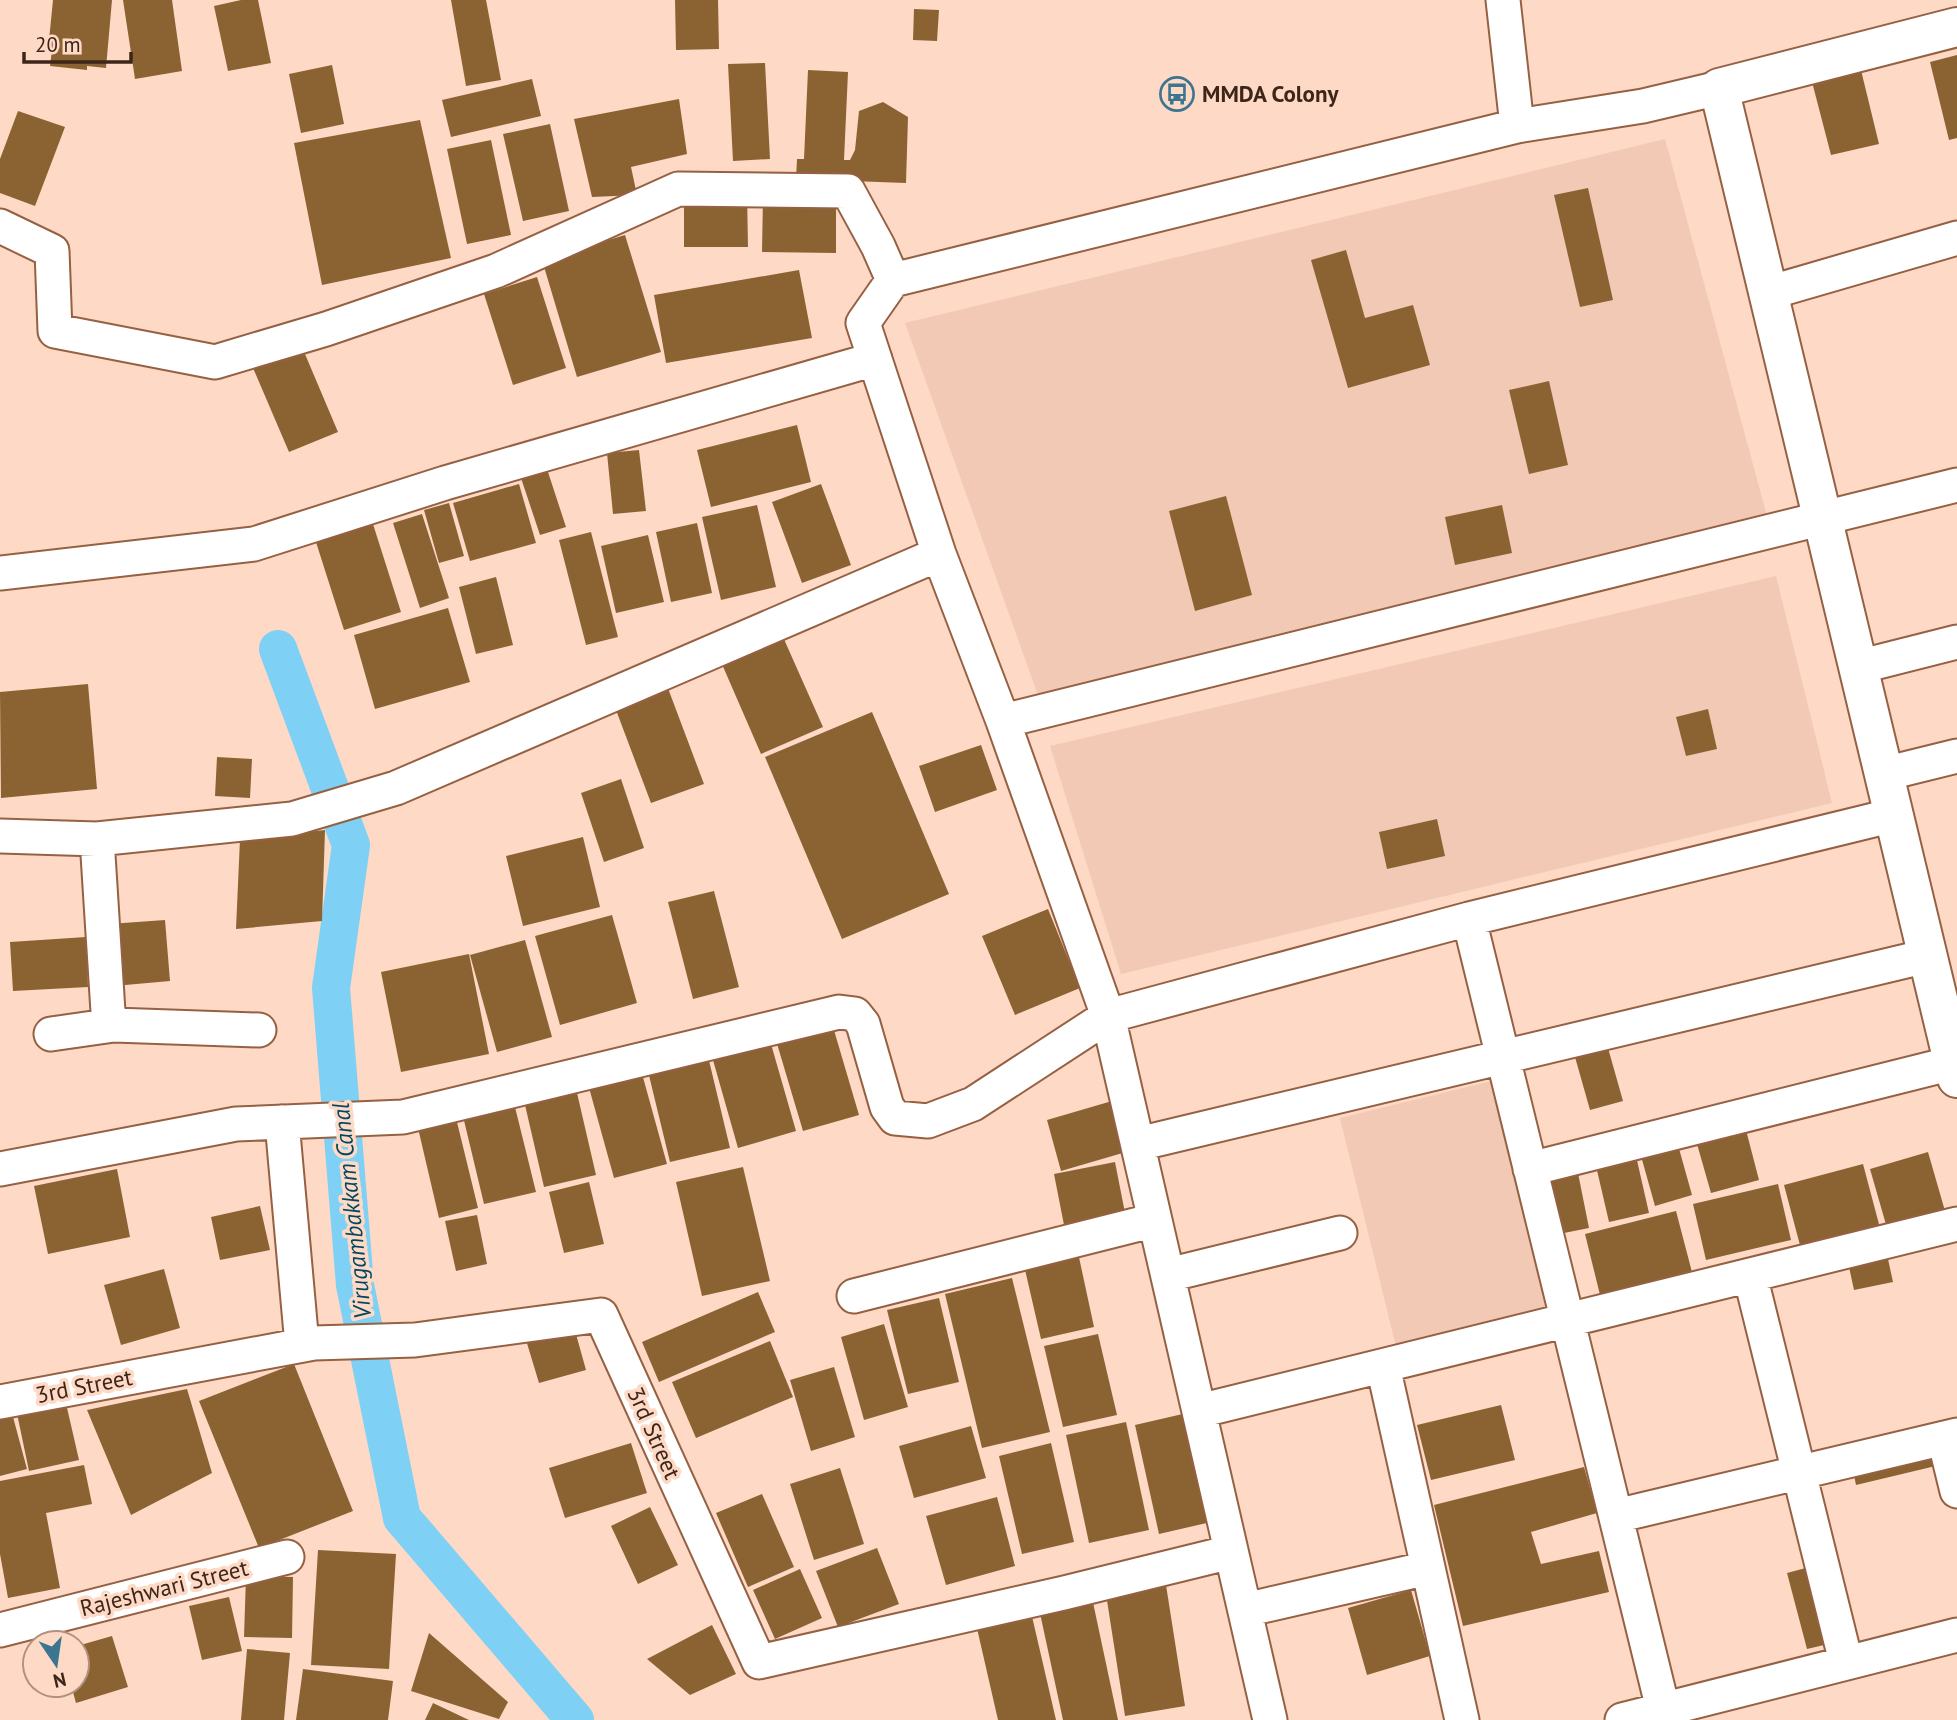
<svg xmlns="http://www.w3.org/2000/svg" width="1957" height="1720" viewBox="0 0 1957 1720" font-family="'PT Sans',sans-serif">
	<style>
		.built { fill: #f1c9b4 }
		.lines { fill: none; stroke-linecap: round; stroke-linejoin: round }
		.canal { stroke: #7ed0f5; stroke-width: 38 }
		.building { fill: #8b6333 }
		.street-casing { stroke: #966042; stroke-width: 37 }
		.secondary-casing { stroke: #966042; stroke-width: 42 }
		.street { stroke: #fff; stroke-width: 33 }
		.secondary { stroke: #fff; stroke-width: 38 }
		.labels { text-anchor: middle; stroke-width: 7; stroke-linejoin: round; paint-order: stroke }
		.poi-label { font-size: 23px; font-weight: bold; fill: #3d2619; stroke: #fed9c5; text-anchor: start }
		.street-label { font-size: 23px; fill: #3d2619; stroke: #fed9c5 }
		.water-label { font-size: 24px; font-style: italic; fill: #004861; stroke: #fed9c5 }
	</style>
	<rect width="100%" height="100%" fill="#fed9c5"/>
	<path class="built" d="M1665 139 1768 520 1039 698 905 323Z
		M1776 576 1832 803 1121 974 1050 746Z
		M1500 1079 1558 1312 1397 1351 1340 1118Z"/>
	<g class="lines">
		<path class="canal" d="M278 649 351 845 331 988 355 1285 402 1518 575 1720"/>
	</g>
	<path class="building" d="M53 0H112L106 68 87 66V70L50 66 52 50H48Z
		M123 0H172L182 71 135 79Z
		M241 0H258L271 63 228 71 214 6Z
		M451 0H486L501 80 466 86Z
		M675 0H718L719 49 676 50Z
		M914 9 939 10 937 41 913 40Z
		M1957 55V138L1949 140 1930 62Z
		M765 63 770 159 733 161 728 64Z
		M332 65 344 124 301 133 289 74Z
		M1860 66 1879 144 1831 155 1811 78Z
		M808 70 848 72 844 160H850L855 150 859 111 883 102 908 117 906 183 796 179 797 159H804Z
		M532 79 541 116 451 137 442 100Z
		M679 99 687 154 631 167 637 195 592 197 574 119Z
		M18 111 65 127 35 206 0 193V159Z
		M420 120 451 258 322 285 294 143Z
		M550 124 569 211 523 221 503 134Z
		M491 140 511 235 467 244 447 149Z
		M1588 188 1613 300 1580 307 1554 195Z
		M684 192H747L748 247H684Z
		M763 196H836V253L762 252Z
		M625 235 661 352 577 377 542 260Z
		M1346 250 1365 318 1413 305 1430 365 1348 388 1311 260Z
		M799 270 812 338 666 363 654 295Z
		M537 277 566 368 513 385 484 294Z
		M302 347 338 432 289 452 253 368Z
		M1549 381 1568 465 1529 474 1509 390Z
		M797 425 811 482 711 507 697 450Z
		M639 450 646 511 613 514 607 453Z
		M547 469 566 527 540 535 521 478Z
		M519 484 536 543 470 561 453 503Z
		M821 484 851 565 802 583 772 502Z
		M1226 496 1252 595 1195 611 1169 511Z
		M449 503 464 556 439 563 424 510Z
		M757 505 776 587 721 600 702 517Z
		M1502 505 1512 553 1455 565 1445 517Z
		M422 514 449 598 420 608 393 523Z
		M372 521 401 612 344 630 315 539Z
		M697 523 712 593 671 602 656 532Z
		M591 532 618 637 586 645 559 540Z
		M648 535 664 602 616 613 601 546Z
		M496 577 513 645 476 654 459 587Z
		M448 608 470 682 375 709 354 635Z
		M779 628 823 727 761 754 718 655Z
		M666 683 704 784 651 803 613 702Z
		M88 684 97 789 1 798 0 692Z
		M1708 709 1717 749 1686 756 1676 717Z
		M872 712 949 894 842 939 765 757Z
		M981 745 997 790 935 812 919 766Z
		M217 757 252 759 250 798 215 796Z
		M621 779 644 848 604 862 581 793Z
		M1437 819 1445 856 1387 869 1379 832Z
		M325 830 322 921 236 929 240 839Z
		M583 837 600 907 523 926 506 856Z
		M714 891 739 987 693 999 668 902Z
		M1048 909 1080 988 1015 1015 982 936Z
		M612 915 637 1003 560 1025 535 936Z
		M165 920 170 981 114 986 109 924Z
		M86 937 88 987 13 991 10 942Z
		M525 940 552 1037 497 1052 470 955Z
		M469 954 489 1054 401 1072 381 972Z
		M831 1020 859 1115 803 1131 775 1037Z
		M769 1037 796 1131 738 1148 711 1053Z
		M706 1048 730 1148 670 1162 646 1063Z
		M1608 1048 1623 1101 1590 1110 1575 1057Z
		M641 1070 667 1164 614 1178 588 1084Z
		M574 1080 596 1175 544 1187 522 1092Z
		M513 1099 536 1192 484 1204 462 1112Z
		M1112 1101 1126 1152 1061 1171 1047 1120Z
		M456 1118 478 1208 439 1218 418 1128Z
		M1746 1130 1759 1180 1711 1193 1697 1144Z
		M1678 1145 1692 1195 1655 1206 1641 1156Z
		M1928 1152 1945 1211 1887 1228 1870 1169Z
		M1636 1156 1649 1213 1609 1222 1596 1166Z
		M1115 1162 1125 1213 1064 1225 1054 1174Z
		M1863 1164 1880 1228 1801 1249 1784 1185Z
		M743 1167 770 1281 702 1296 676 1182Z
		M117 1169 130 1237 48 1254 34 1186Z
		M1578 1173 1589 1228 1554 1235 1542 1180Z
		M589 1182 604 1244 564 1253 549 1192Z
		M1778 1184 1791 1240 1706 1260 1693 1204Z
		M260 1206 270 1250 220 1260 211 1217Z
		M1676 1211 1693 1276 1601 1299 1585 1234Z
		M477 1215 487 1264 456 1271 445 1221Z
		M1077 1248 1094 1327 1041 1339 1023 1261Z
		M1888 1259 1893 1282 1854 1290 1849 1267Z
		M164 1269 180 1328 121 1345 104 1285Z
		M1012 1278 1050 1432 982 1448 945 1294Z
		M758 1292 775 1332 659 1382 642 1342Z
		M939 1298 959 1382 908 1394 887 1310Z
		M884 1324 908 1407 864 1420 841 1337Z
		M574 1327 586 1370 539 1383 526 1340Z
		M1098 1334 1117 1415 1063 1427 1044 1346Z
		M770 1341 793 1397 696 1438 672 1382Z
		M294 1364 353 1511 259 1548 199 1401Z
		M834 1367 855 1437 811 1451 790 1380Z
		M187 1389 212 1473 131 1515 87 1410Z
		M65 1399 79 1460 29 1471 15 1404Z
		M9 1402 27 1469 0 1476V1405Z
		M1501 1405 1515 1460 1431 1480 1417 1425Z
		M1187 1413 1211 1522 1159 1534 1135 1425Z
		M1126 1422 1149 1530 1089 1543 1066 1435Z
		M971 1426 986 1478 914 1498 899 1446Z
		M631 1443 647 1493 565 1518 549 1468Z
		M1051 1443 1074 1542 1022 1554 999 1456Z
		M1939 1444 1944 1464 1856 1485 1852 1465Z
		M84 1465 92 1504 46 1513 60 1588 8 1598 0 1554V1481Z
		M1584 1467 1597 1513 1531 1532 1541 1564 1599 1551 1609 1592 1463 1626 1434 1505Z
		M840 1468 864 1544 814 1560 790 1484Z
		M762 1494 794 1567 748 1587 716 1513Z
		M997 1497 1015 1566 946 1585 926 1516Z
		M650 1507 678 1565 638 1584 611 1526Z
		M877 1548 899 1604 838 1627 816 1571Z
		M318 1550 396 1554 389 1669 311 1665Z
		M1817 1565 1837 1642 1807 1649 1787 1573Z
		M800 1569 822 1618 775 1639 753 1590Z
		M246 1576 293 1577 292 1638 244 1637Z
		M1166 1585 1185 1706 1125 1716 1106 1594Z
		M1411 1590 1430 1656 1367 1675 1348 1608Z
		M1091 1593 1118 1720H1063L1038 1604Z
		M229 1597 242 1651 202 1660 189 1606Z
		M1031 1612 1056 1720H998L976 1624Z
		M712 1625 736 1674 690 1695 647 1659Z
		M429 1633 508 1702 499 1719 411 1691Z
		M112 1636 128 1687 76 1703 71 1685H77V1646Z
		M247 1649 290 1653 284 1720H241Z
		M303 1669 393 1681 388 1720H296Z
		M433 1703 469 1720H425Z"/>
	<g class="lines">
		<g class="street-casing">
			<path id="street" d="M1503 0 1517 126
				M0 226 52 251 55 331 215 362 326 329 496 271 678 189 848 191 878 246 893 280
				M1768 293 1957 238
				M0 573 254 544 445 483 875 359
				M1858 667 1957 642
				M1003 721 1957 485
				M1884 774 1957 756
				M0 836 97 839 292 819 396 788 939 554
				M97 839 108 1012 114 1025
				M1469 919 1663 1709
				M51 1034 114 1025 259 1030
				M282 1122 302 1345
				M1138 1144 1927 956
				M0 1169 236 1124 403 1117 839 1012 855 1014 863 1024 887 1107 895 1118 928 1121 973 1104 1108 1016 1469 919 1894 815
				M1530 1169 1953 1063
				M1168 1275 1340 1233
				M1750 1275 1846 1662
				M854 1296 1155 1220
				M1383 1366 1462 1720
				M0 1402 314 1343 415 1340 601 1315 759 1662 1064 1593 1231 1552
				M1199 1411 1957 1224
				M1944 1438 1957 1491
				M1616 1516 1957 1435
				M1245 1610 1428 1568
				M0 1630 287 1557
				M1270 1720 1108 1016 1003 721 939 554 863 323 893 280 1517 126 1643 106 1719 88
				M1622 1720 1957 1635"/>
		</g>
		<g class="secondary-casing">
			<path id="secondary" d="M1957 27 1719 88 1957 1078"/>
		</g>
		<use href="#street" class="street"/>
		<use href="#secondary" class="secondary"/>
	</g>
	<defs>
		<g id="bus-ring" transform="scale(1.75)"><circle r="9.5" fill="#fed9c5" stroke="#3c758f" stroke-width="1.5"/><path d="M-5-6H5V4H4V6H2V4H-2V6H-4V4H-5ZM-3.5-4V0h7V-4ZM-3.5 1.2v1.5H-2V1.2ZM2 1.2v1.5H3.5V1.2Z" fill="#3c758f"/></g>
	</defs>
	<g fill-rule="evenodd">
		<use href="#bus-ring" x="1177" y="94"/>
	</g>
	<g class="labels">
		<g class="poi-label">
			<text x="1202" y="102">MMDA Colony</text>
		</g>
		<g class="street-label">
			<text transform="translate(84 1386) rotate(-11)" y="8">3rd Street</text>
			<text transform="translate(654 1433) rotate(66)" y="8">3rd Street</text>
			<text transform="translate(164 1588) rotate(-14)" y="8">Rajeshwari Street</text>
		</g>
		<g class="water-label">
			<text transform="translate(352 1211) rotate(-96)" y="8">Virugambakkam Canal</text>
		</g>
	</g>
	<g transform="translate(56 1664) rotate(167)"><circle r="33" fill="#fed9c5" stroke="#b19180" stroke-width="2"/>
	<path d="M0-5L12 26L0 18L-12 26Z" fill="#3c758f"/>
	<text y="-10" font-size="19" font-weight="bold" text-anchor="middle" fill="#3d2619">N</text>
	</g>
	<path d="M24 52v10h107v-10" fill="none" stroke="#3d2619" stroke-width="3.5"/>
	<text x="35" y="52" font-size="21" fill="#3d2619" stroke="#fed9c5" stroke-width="5" paint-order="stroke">20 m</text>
</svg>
